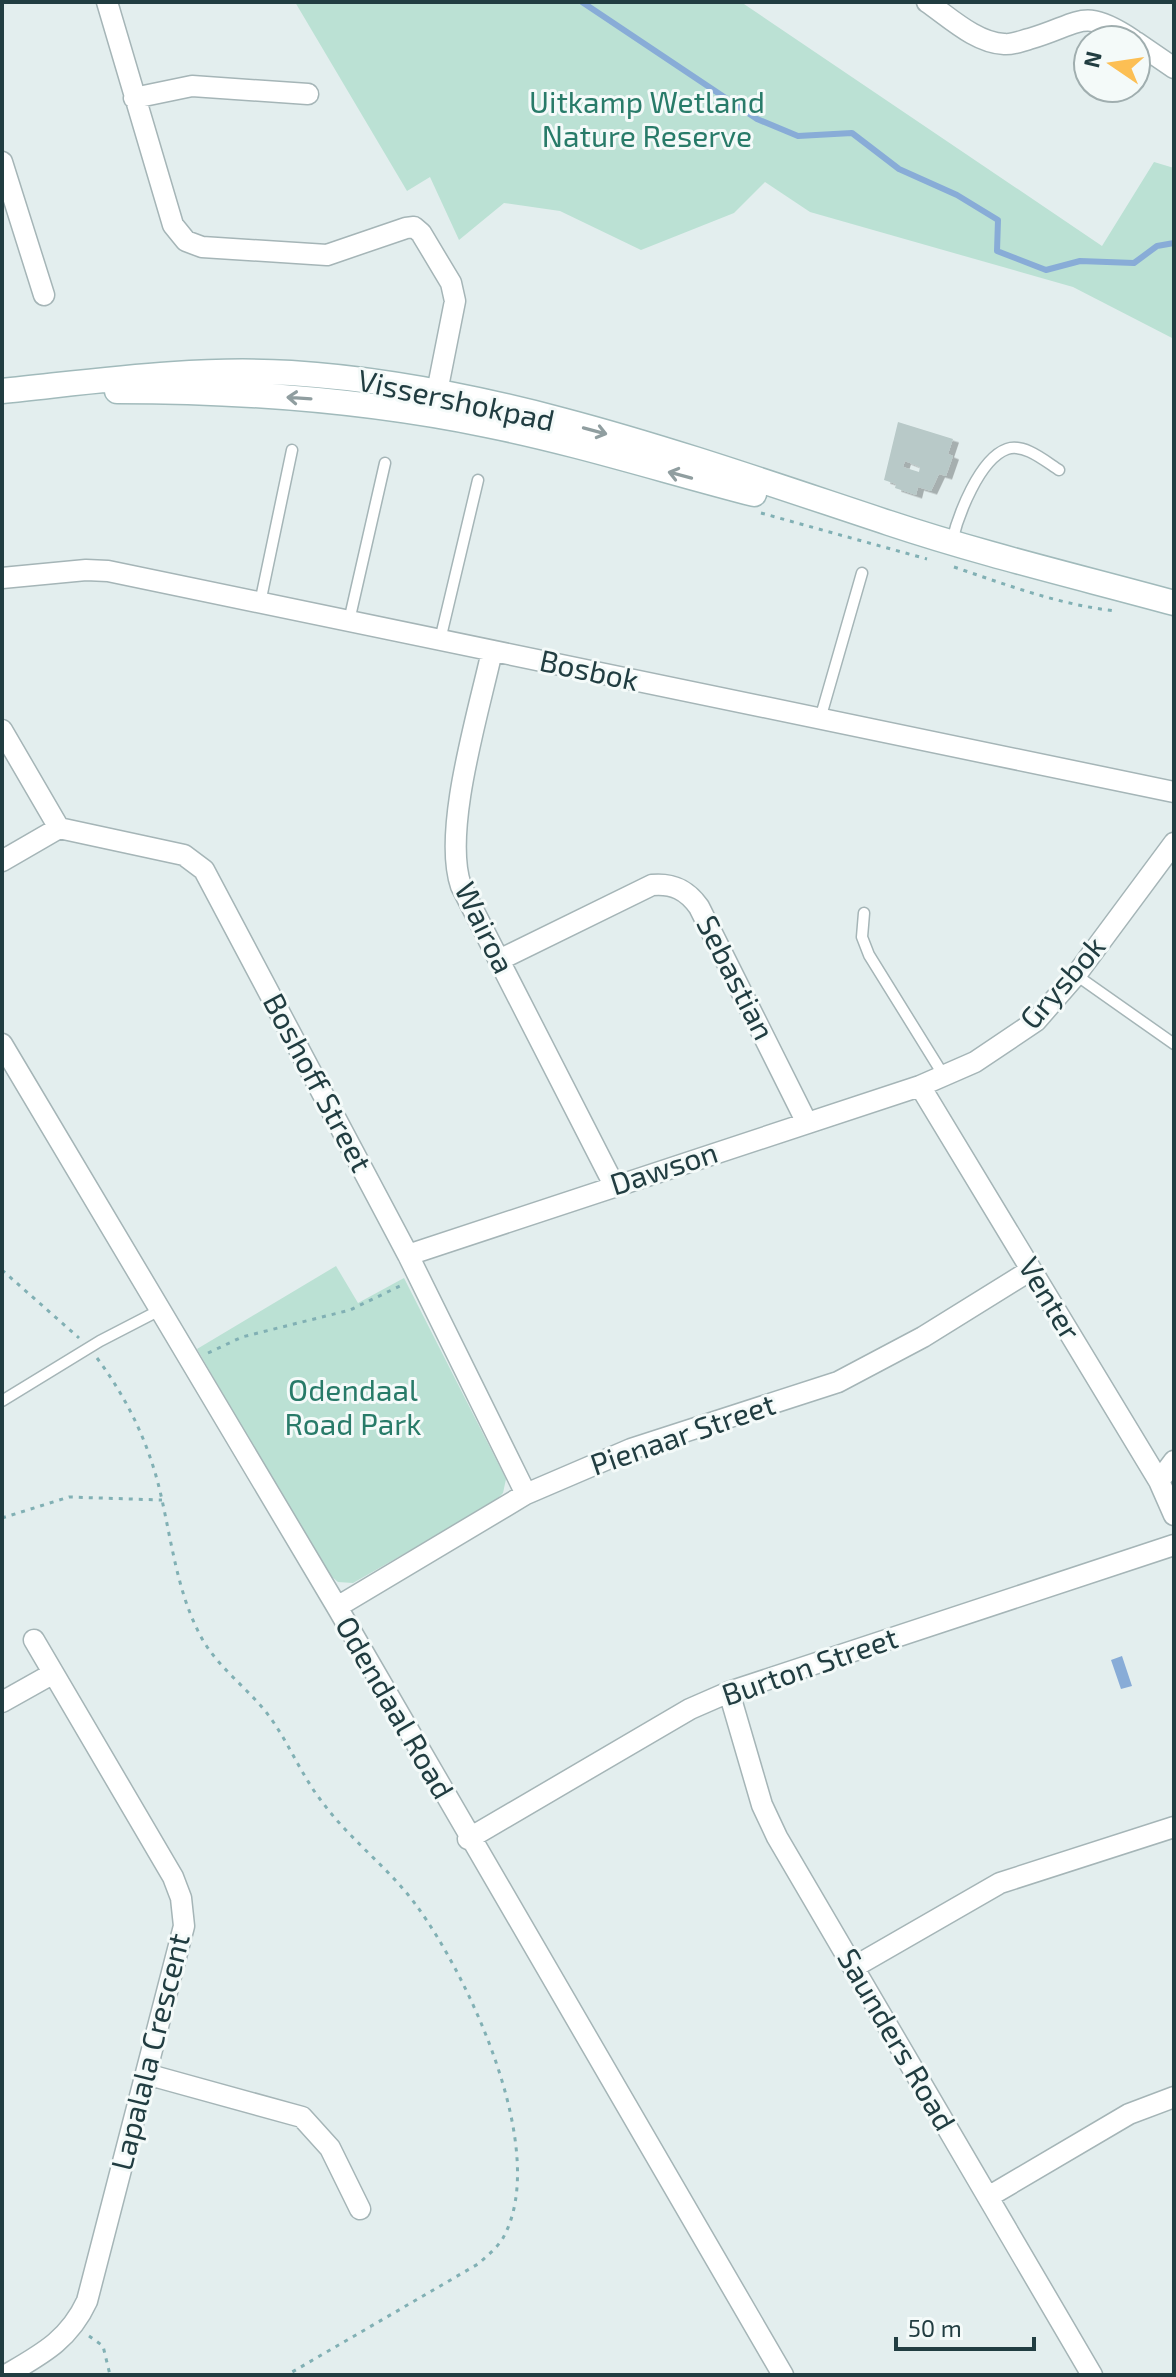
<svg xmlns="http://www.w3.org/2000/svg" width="1176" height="2377" viewBox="0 0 1176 2377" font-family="'Exo 2',sans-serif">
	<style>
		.green { fill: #bbe1d4 }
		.water { fill: #88acd7 }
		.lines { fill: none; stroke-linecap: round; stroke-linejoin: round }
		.stream { stroke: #88acd7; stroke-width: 6 }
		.building { fill: #b8c9c8; fill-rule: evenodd; filter: url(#shadow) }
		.lane-casing { stroke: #a5b5b7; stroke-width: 13 }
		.street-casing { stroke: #a5b5b7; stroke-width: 23 }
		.secondary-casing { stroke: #a1babb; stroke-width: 27 }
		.path { stroke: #81b0b4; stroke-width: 3; stroke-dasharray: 4 6; stroke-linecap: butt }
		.lane { stroke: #fff; stroke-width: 10 }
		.street { stroke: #fff; stroke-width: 20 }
		.secondary { stroke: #fff; stroke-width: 24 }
		.oneway { stroke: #909ea0 }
		.labels { text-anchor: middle; stroke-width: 6; stroke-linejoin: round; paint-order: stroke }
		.park-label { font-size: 30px; fill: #287b69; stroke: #f4faf9 }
		.street-label { font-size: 30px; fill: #213d41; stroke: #f4faf9 }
	</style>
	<defs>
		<filter id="shadow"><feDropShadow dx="6" dy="3.5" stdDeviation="0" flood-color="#0004"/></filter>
	</defs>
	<rect width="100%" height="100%" fill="#e3eeee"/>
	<path class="green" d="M295 2H741L1102 246 1154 162 1174 168V339L1073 287 810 212 765 182 734 213 641 250 560 211 504 203 459 240 430 177 407 191Z
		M336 1266 358 1303 404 1278 506 1479 503 1493 493 1503 353 1583 338 1582 326 1572 197 1349Z"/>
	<path class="water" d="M1122 1656 1132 1686 1121 1689 1111 1660Z"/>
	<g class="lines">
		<path class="stream" d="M582 2 757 119 798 136 852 133 899 169 957 195 998 220 997 251 1046 270 1080 261 1134 263 1157 246 1174 243"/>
	</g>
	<path class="building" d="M898 422 953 439 948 454 953 456 946 476 939 474 931 491 918 487 916 495 895 488 896 484 884 480ZM905 461 920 467 919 472 903 467Z"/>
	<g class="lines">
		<g class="lane-casing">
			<path id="lane" d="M952 541C958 516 979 459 1007 449 1024 443 1045 461 1059 470
				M260 603 292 450
				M349 621 385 463
				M440 640 478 480
				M820 719 862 573
				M864 913 862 937 869 955 944 1076
				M1076 975 1174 1044
				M2 1401 100 1341 160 1310"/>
		</g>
		<g class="street-casing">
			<path id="street" d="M107 2 173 225 186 241 202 247 327 255 406 228 414 227 421 233 451 283 455 301 434 407
				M927 2C949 17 976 43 1004 44 1012 45 1021 41 1029 39 1081 24 1082 6 1133 40
				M1136 42 1174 68
				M134 98 192 86 308 94
				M2 162 44 295
				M2 578 86 570 108 571 1174 792
				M492 651C479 711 442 831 461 886L614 1185
				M2 730 59 828
				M2 861 59 828 184 855 204 870 408 1255 526 1494
				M499 960 652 885C673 883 687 890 699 907L807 1123
				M2 1044 337 1607 783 2375
				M920 1086 1159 1481 1174 1515
				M408 1255 920 1086 975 1062 1036 1021 1076 975 1174 843
				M1159 1481 1174 1461
				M337 1607 526 1494 631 1449 838 1382 923 1337 1031 1270
				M729 1692 762 1805 777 1837 1092 2375
				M2 1702 52 1674
				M468 1839 690 1709 729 1692 1174 1545
				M854 1967 1000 1883 1174 1827
				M146 2074 302 2117 330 2148 360 2209
				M988 2197 1129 2114 1174 2097
				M6 2375C42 2354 69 2340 87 2301L184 1926 181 1898 173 1877 34 1640"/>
		</g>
		<g class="secondary-casing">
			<path id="secondary" d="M2 391C99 381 193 367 291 373 496 386 695 459 889 523 982 554 1079 577 1174 603
				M117 391C242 391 365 400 487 425 577 443 665 471 754 494"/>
		</g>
		<path class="path" d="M761 513 927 559
			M954 567C1007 585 1060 605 1116 611
			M2 1270 79 1338
			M208 1353 242 1337 350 1310 400 1286
			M97 1358C129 1401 151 1448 162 1500 172 1545 178 1592 199 1633 214 1663 240 1682 261 1706 287 1736 299 1773 323 1803 350 1840 389 1868 416 1905 469 1977 551 2152 503 2238 497 2248 487 2256 478 2264L287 2375
			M2 1518 69 1497 162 1500
			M89 2336 103 2346 110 2375"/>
		<use href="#lane" class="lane"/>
		<use href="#street" class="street"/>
		<use href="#secondary" class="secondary"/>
	</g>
	<defs><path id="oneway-shaft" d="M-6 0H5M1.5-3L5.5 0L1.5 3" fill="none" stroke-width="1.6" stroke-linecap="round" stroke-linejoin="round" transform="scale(2)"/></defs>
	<g class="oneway">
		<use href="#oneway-shaft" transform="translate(299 398) rotate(-176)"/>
		<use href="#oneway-shaft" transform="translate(595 431) rotate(15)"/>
		<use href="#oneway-shaft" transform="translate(680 475) rotate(-165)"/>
	</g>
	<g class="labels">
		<g class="park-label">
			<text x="647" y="113">Uitkamp Wetland<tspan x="647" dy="34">Nature Reserve</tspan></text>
			<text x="353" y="1401">Odendaal<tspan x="353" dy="34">Road Park</tspan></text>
		</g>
		<g class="street-label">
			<text transform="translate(456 401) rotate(12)" y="10">Vissershokpad</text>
			<text transform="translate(589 671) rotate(12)" y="10">Bosbok</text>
			<text transform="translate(484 928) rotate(64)" y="10">Wairoa</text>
			<text transform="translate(735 978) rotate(63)" y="10">Sebastian</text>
			<text transform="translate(1063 983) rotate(-49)" y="10">Grysbok</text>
			<text transform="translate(317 1083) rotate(62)" y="10">Boshoff Street</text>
			<text transform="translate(664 1169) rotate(-18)" y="10">Dawson</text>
			<text transform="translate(1049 1299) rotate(59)" y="10">Venter</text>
			<text transform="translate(683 1435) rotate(-19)" y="10">Pienaar Street</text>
			<text transform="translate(810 1667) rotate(-19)" y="10">Burton Street</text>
			<text transform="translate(394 1708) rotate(60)" y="10">Odendaal Road</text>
			<text transform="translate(896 2040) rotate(60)" y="10">Saunders Road</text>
			<text transform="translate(151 2052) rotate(-76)" y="10">Lapalala Crescent</text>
		</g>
	</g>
	<rect width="1176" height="2377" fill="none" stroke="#213d41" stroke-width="8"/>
	<g transform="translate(1112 64) rotate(283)"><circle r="38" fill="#f4faf9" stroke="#a0aeaf" stroke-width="2"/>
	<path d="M0-6L14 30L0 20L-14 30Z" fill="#fcbf54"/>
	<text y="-12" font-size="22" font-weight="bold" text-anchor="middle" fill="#213d41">N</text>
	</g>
	<path d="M896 2337v12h138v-12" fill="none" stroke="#213d41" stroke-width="4"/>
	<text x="908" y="2337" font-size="24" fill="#213d41" stroke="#f4faf9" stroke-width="6" paint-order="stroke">50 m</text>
</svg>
